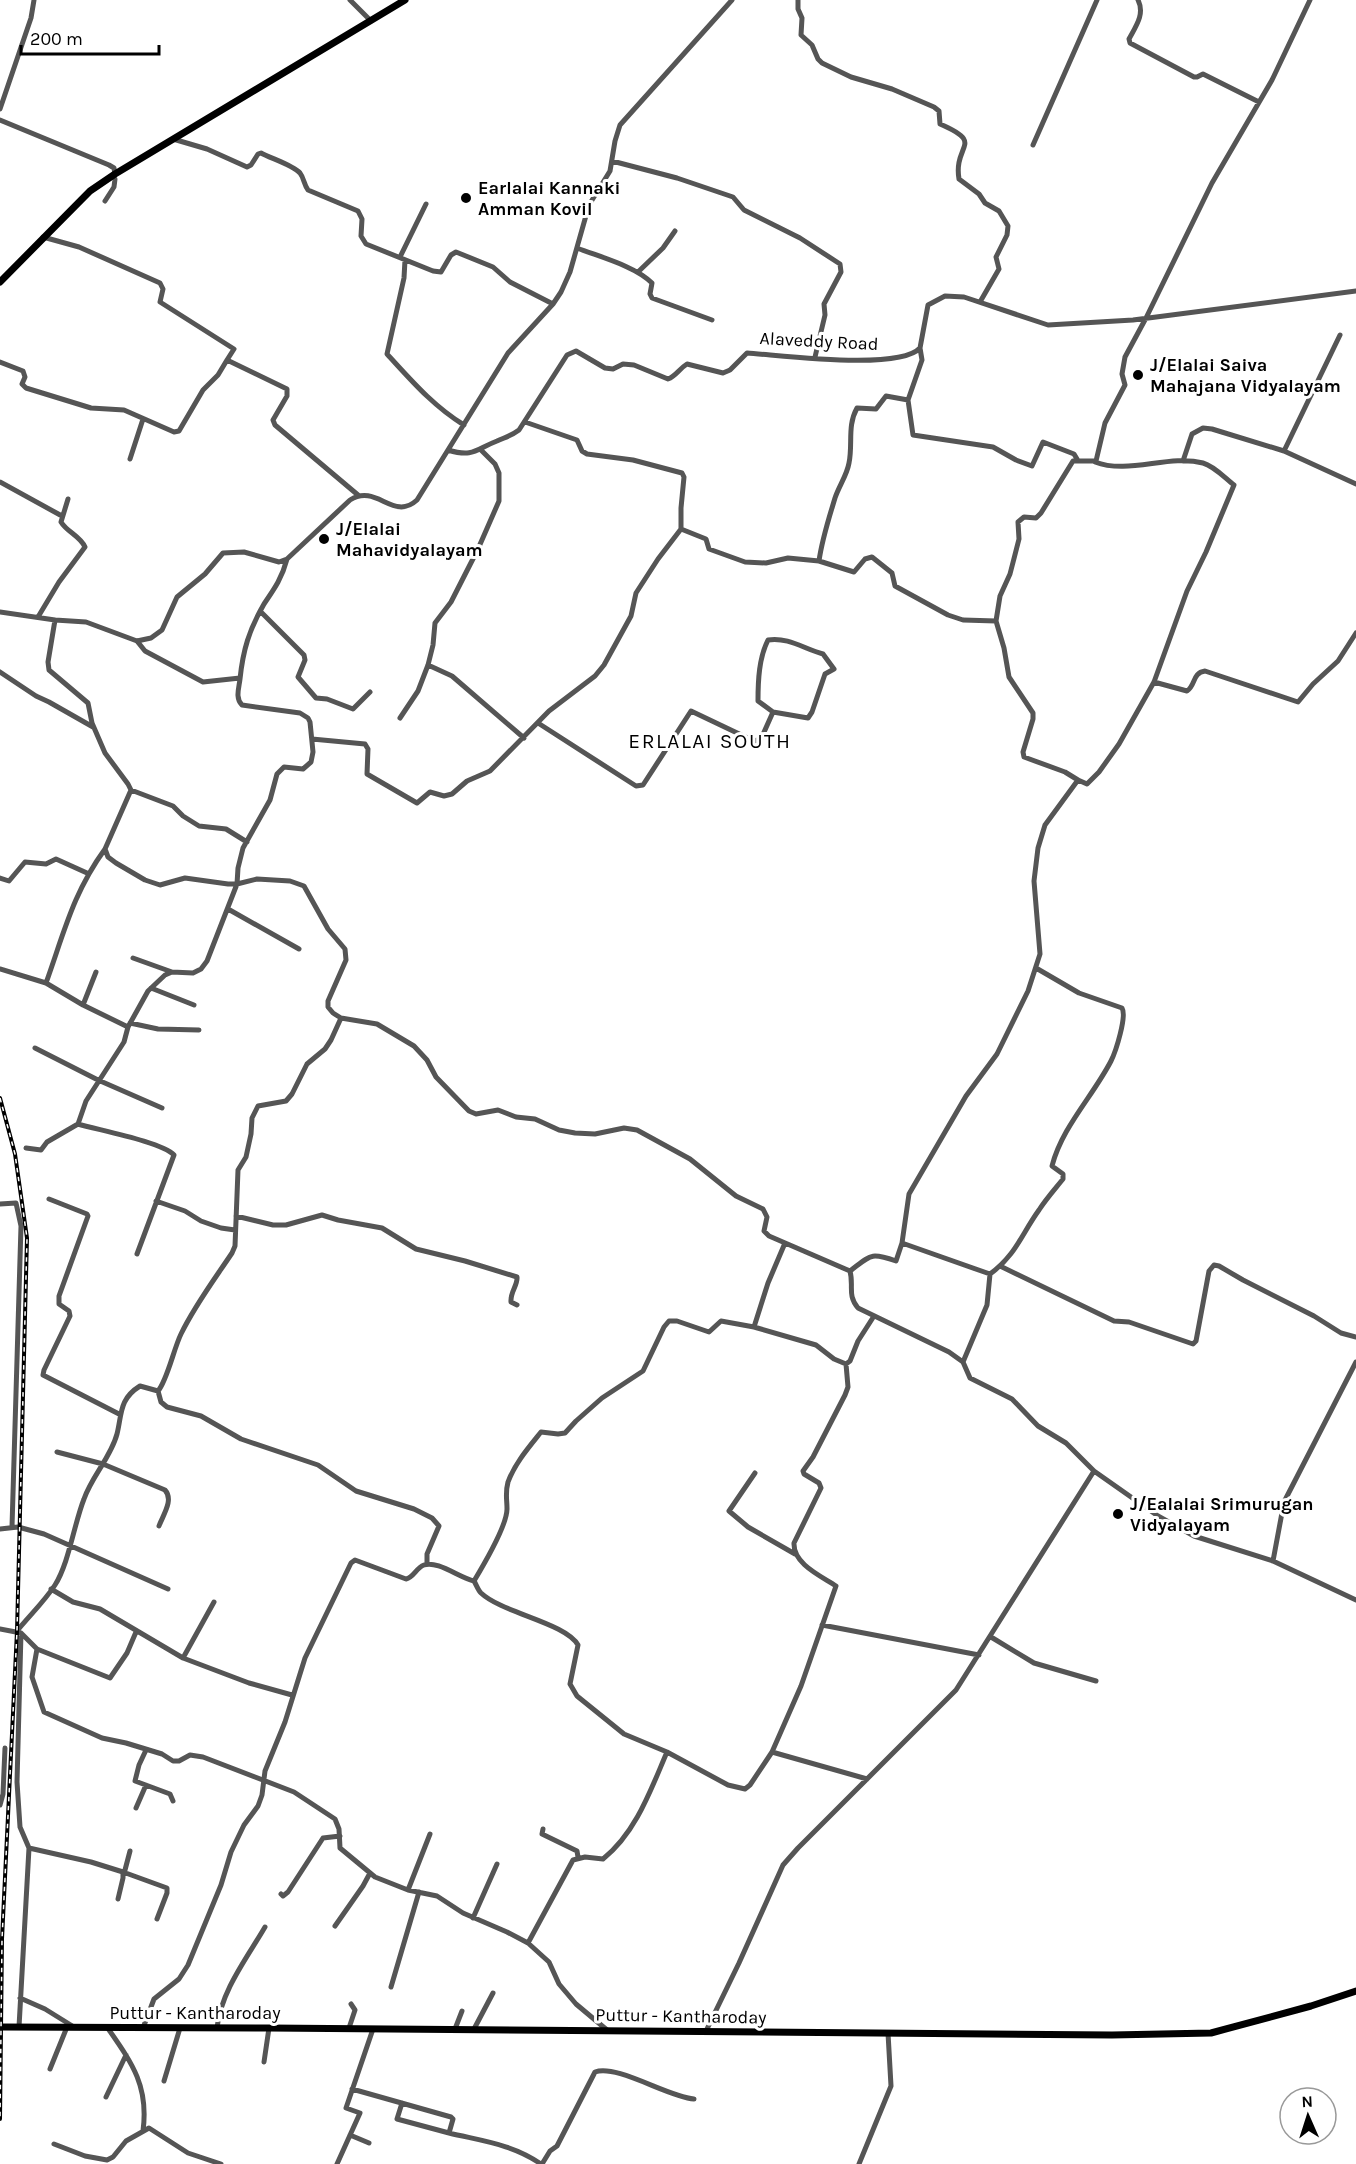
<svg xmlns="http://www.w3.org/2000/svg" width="1356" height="2164" viewBox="0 0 1356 2164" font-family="Karla,sans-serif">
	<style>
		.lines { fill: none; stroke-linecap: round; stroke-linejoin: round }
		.minor { stroke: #555; stroke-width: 5 }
		.major { stroke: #000; stroke-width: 7 }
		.rail-casing { stroke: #000; stroke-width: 4 }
		.rail { stroke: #fff; stroke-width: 1.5; stroke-dasharray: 4.5; stroke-linecap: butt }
		.poi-dot { fill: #000; stroke: #fff; stroke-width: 2 }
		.labels { text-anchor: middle; stroke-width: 6; stroke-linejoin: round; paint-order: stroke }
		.poi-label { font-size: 18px; font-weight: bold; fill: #000; stroke: #fff; text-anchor: start }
		.street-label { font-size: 18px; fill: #000; stroke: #fff }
		.quarter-label { font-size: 21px; letter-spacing: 1.5px; fill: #000; stroke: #fff }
	</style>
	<rect width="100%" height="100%" fill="#fff"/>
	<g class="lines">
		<path class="minor" d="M350 0 371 21
			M798 0V9L802 18 801 35 812 45 818 59 822 63 851 77 892 89 934 107 939 111 940 124C986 144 953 144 959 179L979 194 985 203 999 211 1008 226 1007 235 996 257 999 269 980 302
			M1138 0C1145 14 1136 26 1129 39L1130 43 1194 77H1197L1203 74 1259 102
			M0 109 31 18 34 0
			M0 120 109 165 114 168 115 174
			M173 139 207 149 247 167 251 165 258 154 261 153C270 158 293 165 300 173 304 178 304 185 308 190L358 211 362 219 361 236 366 244 433 271 441 272 451 255 456 252 493 267 510 282 553 304
			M1033 145 1097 0
			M612 161 677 178 733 197 744 210 800 238 840 264 841 272 824 304 825 315 815 357
			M105 201 114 187 115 179 111 177
			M43 237 79 247 160 283 163 289 160 302 234 349 227 360 287 389V396L273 420 275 425 358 495
			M577 248C600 257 635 266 652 283L650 294 652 298 712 320
			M400 257 426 204
			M405 260 404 278 387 354C411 380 433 406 464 425
			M638 272 663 248 675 231
			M920 348 922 360 908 400 913 435 993 447 1016 460 1032 466 1043 442 1074 454 1077 459
			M0 362 23 371 25 377 22 384 26 388 91 408 124 410 174 432 179 431 203 390 218 375 227 360
			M448 450C474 458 476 449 497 441 506 437 511 436 519 430L567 355 576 351 605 368 613 369 623 364 634 365 668 379C676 376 679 369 687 364L723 373 730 370 747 353C780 355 899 371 920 348L928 305 945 296 964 297 1048 325 1133 320 1356 291
			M1284 451 1340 335
			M130 459 143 419
			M1183 461 1192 434 1203 428 1212 429 1284 451 1356 484
			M0 482 62 516
			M681 529 706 539 709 549 745 562 766 563 788 558 819 561 854 572 865 559 872 557 892 573 895 586 948 615 963 620 996 621
			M819 561C822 539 829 518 835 498 839 486 847 475 849 463 853 444 847 426 857 408L876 409 886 396 908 400
			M0 612 55 620 86 622 137 641 151 638 162 630 177 597 205 574 223 553 244 552 279 562 287 559 350 500C377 483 393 522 417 500L508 353 553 304 561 292 570 272 589 205 610 171 615 141 620 125 732 0
			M261 612 304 655 305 660 298 677 316 698 327 699 353 709 370 692
			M38 617 59 582 85 547C80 536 67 532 61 522L68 499
			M55 620 48 662 49 670 88 703 92 723 105 753 128 784 131 790 105 849 108 857 116 863 145 880 160 885 185 878 228 884H237L257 879 290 881 304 886 328 929 345 949 346 960 328 1001V1007L333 1013 341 1018 377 1024 414 1046 427 1060 436 1077 469 1111 476 1114 498 1110 516 1117 535 1119 559 1130 575 1133 595 1134 624 1128 637 1130 690 1159 736 1196 763 1209 767 1217 764 1231 769 1236 850 1271C854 1286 847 1295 858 1308L949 1352 963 1362 970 1378 1012 1399 1038 1426 1066 1443 1094 1471 1158 1516 1194 1536 1273 1561 1356 1600
			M137 641 145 651 203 682 240 678
			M428 665 452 676 524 738
			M0 672 36 696 49 702 93 727
			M1154 682 1187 691C1196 685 1192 673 1205 671L1298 702 1313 684 1338 661 1356 633
			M400 718 418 691 428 665 433 645 435 623 451 602 478 549 499 501V473L495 464 481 450
			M538 723 636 786 643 785 691 711 754 741 761 739 773 712 758 701C758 680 759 658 768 640 789 637 804 649 823 654L834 669 825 674 812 712 808 718 773 712
			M312 739 365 744 368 749 367 774 417 803 430 792 444 796 452 794 467 781 490 771 549 711 595 676 604 665 631 616 636 593 658 559 681 529V508L684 477 682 473 633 460 587 454 582 451 577 440 525 422
			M1078 780 1065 772 1024 757 1023 752 1033 719V713L1009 677 1004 648 996 621 1000 596 1010 574 1019 539 1018 522 1024 517 1036 518 1041 513 1073 461H1096L1105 423 1125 385 1122 374 1125 357 1146 318 1212 183 1272 80 1310 0
			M131 790 173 806 183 816 199 826 226 829 247 842
			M0 878 9 881 25 862 46 864 56 859 87 873
			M228 909 299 949
			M133 958 172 972
			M0 969 46 983 83 1005 128 1027
			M46 983C64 933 73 893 105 849
			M151 988 194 1005
			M83 1005 96 972
			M130 1023 158 1029 199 1030
			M35 1048 98 1080 162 1108
			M78 1124C98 1130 162 1142 174 1155L137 1254
			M26 1148 41 1150 47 1142 78 1124 86 1101 124 1042 128 1027 148 991 165 975 172 972 193 973 201 969 207 961 237 884 238 868 243 848 270 800 277 774 284 767 303 769 311 762 313 752 310 722 308 718 300 713 242 705C235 698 239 688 240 679 243 650 249 630 264 604 275 588 282 578 287 559
			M49 1199 87 1214 88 1216 59 1296V1304L69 1311 70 1316 44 1370 43 1375 119 1414
			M156 1201 185 1211 201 1221 221 1228 235 1230
			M0 1204 16 1203 21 1226 12 1527
			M236 1216 273 1225H286L322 1215 338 1220 382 1228 416 1249 465 1261 517 1277C518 1285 510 1292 511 1302L517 1305
			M902 1243 909 1194 966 1096 997 1054 1028 991 1040 954 1034 881 1038 848 1045 825 1078 780 1087 784 1099 772 1119 744 1154 682 1187 591 1206 552 1234 485C1225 478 1214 466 1203 463 1168 454 1129 475 1095 462
			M1000 1266 1114 1321 1129 1322 1193 1344 1196 1341 1209 1271 1214 1265 1219 1266 1243 1280 1314 1316 1341 1333 1356 1337
			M850 1271C871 1255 870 1252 896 1261L902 1243 990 1274 987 1305 963 1362
			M990 1274C1016 1255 1021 1235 1039 1210 1046 1199 1055 1189 1063 1179V1174L1052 1166C1062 1127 1093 1096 1111 1061 1116 1051 1127 1016 1122 1008L1079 993 1036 968
			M754 1327 816 1345 834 1359 846 1364
			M158 1391 161 1402 167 1407 201 1416 241 1439 318 1465 356 1491 414 1509 432 1518 439 1526 427 1554V1564
			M57 1452 103 1464 165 1490C174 1500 163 1515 159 1526
			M755 1473 729 1511 748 1527 795 1554
			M0 1529 18 1527 44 1534 168 1589
			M1273 1561 1284 1502 1356 1362
			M474 1581C476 1584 478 1590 481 1593 502 1613 566 1623 578 1645L570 1684 577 1696 624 1734 667 1752 728 1785 745 1789 750 1785 772 1752 867 1779
			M51 1589 73 1602 100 1609 183 1658 249 1683 292 1695
			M822 1625 979 1655
			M0 1629 21 1633 37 1649 110 1678 127 1653 136 1632
			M17 1631C29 1616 44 1602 55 1585 69 1563 74 1524 84 1499 92 1476 111 1457 117 1434 122 1414 119 1399 140 1386L158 1391C167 1381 174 1348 181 1334 195 1305 214 1280 232 1253L235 1246 238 1170 246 1157 251 1134 252 1118 258 1106 286 1101 292 1094 307 1064 325 1049 331 1040 341 1018
			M991 1637 1034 1663 1096 1681
			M37 1649 32 1677 44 1712 102 1738 126 1743 162 1754 173 1761H179L190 1755 203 1757 294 1792 335 1819 339 1829 340 1848 375 1877 408 1890 437 1896 463 1913 507 1932 528 1943 549 1962 559 1984 576 2004 607 2030
			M183 1658 214 1602
			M146 1750 139 1765 135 1781 170 1794 173 1801
			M772 1752 801 1686 836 1586C821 1576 793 1564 794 1543L821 1488 819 1483 804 1474 803 1471 813 1457 845 1395 848 1387 846 1364 850 1361 858 1341 874 1316
			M0 1805 3 1794 5 1748
			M136 1808 146 1785
			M543 1829 542 1834 577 1851 578 1857
			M29 1848 91 1862 123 1872V1878L118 1899
			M130 1851 125 1870 123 1872 167 1888V1893L157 1919
			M408 1890 430 1834
			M281 1894 283 1896 288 1892 323 1838 340 1836
			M473 1918 497 1864
			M335 1926 363 1886 370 1873
			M528 1943 573 1860 585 1857 603 1859C636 1833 651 1789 667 1752
			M391 1987 419 1892
			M20 1998 45 2009 74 2027
			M19 2027 29 1848 20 1827 17 1782 21 1633
			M107 2027C132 2063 149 2086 143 2131
			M143 2028 154 1999 179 1979 188 1965 221 1885 231 1852 244 1825 258 1806 262 1795 265 1771 285 1722 305 1658 351 1563 355 1560 406 1579C414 1577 416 1568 424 1565 437 1560 460 1578 474 1581 483 1566 507 1526 507 1509 507 1499 505 1493 508 1482 515 1463 529 1447 541 1432L558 1434 565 1433 576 1421 602 1398 643 1371 664 1327 669 1321H677L709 1332 721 1321 754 1327 768 1283 785 1243
			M217 2028C221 1991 247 1958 265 1927
			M349 2028 355 2010 351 2004
			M455 2029 462 2011
			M474 2029 493 1993
			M706 2031 739 1963 783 1865 798 1848 956 1690 1094 1471
			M264 2062 269 2028
			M50 2069 67 2027
			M164 2081 180 2028
			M352 2089 451 2117 453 2119 449 2133 397 2119 402 2103
			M106 2097 126 2055
			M449 2133C482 2141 512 2144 541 2164
			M350 2135 369 2143
			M54 2144 85 2156 107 2160 113 2157 126 2141 149 2128 188 2153 221 2164
			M337 2164 360 2113 346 2108 373 2029
			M542 2164 550 2151 557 2146 595 2072C617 2064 668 2097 694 2099
			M859 2164 891 2086 888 2033"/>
		<path class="major" d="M0 282 90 191 115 174 405 0
			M0 2027 269 2028 1112 2035 1211 2033 1311 2006 1356 1991"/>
		<g class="rail-casing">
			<path id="rail" d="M0 1098 15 1154 27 1238 17 1631 2 1939 0 2119"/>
		</g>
		<use href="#rail" class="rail"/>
	</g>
	<g class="poi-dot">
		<circle cx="466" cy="198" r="6"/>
		<circle cx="1138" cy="375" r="6"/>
		<circle cx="324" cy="539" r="6"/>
		<circle cx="1118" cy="1514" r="6"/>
	</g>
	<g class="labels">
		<g class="poi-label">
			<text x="478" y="194">Earlalai Kannaki<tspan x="478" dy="21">Amman Kovil</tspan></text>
			<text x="1150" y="371">J/Elalai Saiva<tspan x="1150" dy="21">Mahajana Vidyalayam</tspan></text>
			<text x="336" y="535">J/Elalai<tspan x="336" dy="21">Mahavidyalayam</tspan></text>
			<text x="1130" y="1510">J/Ealalai Srimurugan<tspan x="1130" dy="21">Vidyalayam</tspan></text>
		</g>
		<g class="street-label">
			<text transform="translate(819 341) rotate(3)" y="6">Alaveddy Road</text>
			<text x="195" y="2019">Puttur - Kantharoday</text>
			<text transform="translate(681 2016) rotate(1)" y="6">Puttur - Kantharoday</text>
		</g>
		<g class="quarter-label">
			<text x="710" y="748">ERLALAI SOUTH</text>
		</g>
	</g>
	<g transform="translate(1308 2116) rotate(357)"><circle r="28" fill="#ffffff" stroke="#999999" stroke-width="1.5"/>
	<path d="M0-4.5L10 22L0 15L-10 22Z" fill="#000000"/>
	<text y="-9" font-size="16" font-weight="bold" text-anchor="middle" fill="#000000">N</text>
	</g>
	<path d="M21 45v9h138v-9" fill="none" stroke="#000000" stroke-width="3"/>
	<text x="30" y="45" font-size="18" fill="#000000" stroke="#ffffff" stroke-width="4.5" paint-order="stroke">200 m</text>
</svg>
